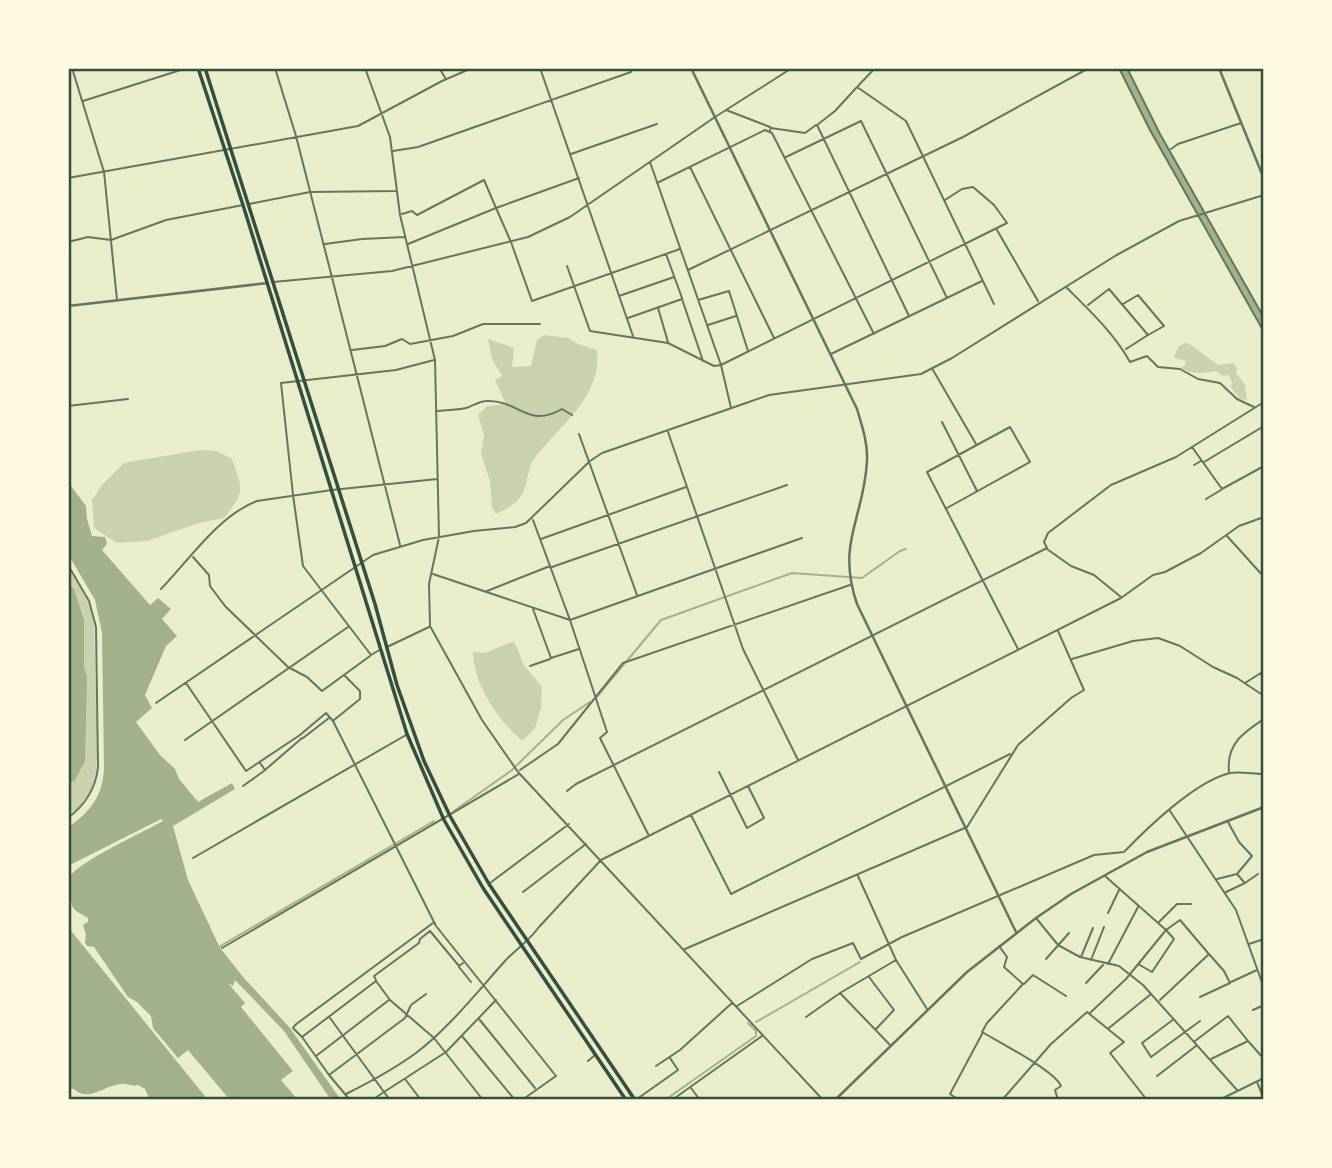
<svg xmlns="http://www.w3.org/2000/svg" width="1332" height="1168" viewBox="0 0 1332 1168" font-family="'Sofia Sans Condensed',sans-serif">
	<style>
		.green { fill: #cad2ad }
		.water { fill: #a3b18a }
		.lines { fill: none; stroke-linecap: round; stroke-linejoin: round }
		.stream { stroke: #a3b18a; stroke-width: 2 }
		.river { stroke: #a3b18a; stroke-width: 8 }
		.minor { stroke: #617663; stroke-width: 2 }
		.tertiary { stroke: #617663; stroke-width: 2.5 }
		.primary { stroke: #344e41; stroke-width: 3.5 }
		.neatline { fill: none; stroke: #344e41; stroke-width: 2.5 }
	</style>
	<rect width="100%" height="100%" fill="#e9edc9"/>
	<path class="green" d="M544 335 568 338 578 344 597 350C602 398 560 424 534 459 530 464 530 469 528 475 523 500 518 503 496 514L492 507 490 481 481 454 484 435 478 415 487 406 506 404 495 380 502 376 492 359 488 339 514 348 512 367 531 366 537 340Z
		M1185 343H1188L1218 365 1233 363 1237 368 1236 373 1245 385 1247 401 1239 398 1231 387 1232 381 1228 375 1223 376 1216 371C1205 373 1192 375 1181 368L1186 364 1185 360 1177 359 1174 356 1179 346Z
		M200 450 217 451 232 459C243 490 245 492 224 518L199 523 147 541 117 543 94 528 92 500 102 485 124 463Z
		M68 567 88 602 94 624 97 747 96 775 91 790 79 807 68 816Z
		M514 641 524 665 542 687 541 708 535 728 522 741C497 718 474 686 473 652L485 653Z"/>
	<path class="water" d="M68 482 86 506 87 519 92 536 105 537 107 544 102 550 150 605 158 598 171 609 162 619 177 636 166 646 145 695 152 708 136 722 160 755 175 769 179 779 198 802 232 783 235 789 173 826 188 880 220 948 244 978 290 1028 341 1100H331L284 1031 235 980 233 986 228 983 245 1003 241 1007 293 1071 281 1080 298 1100H230L188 1050 178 1058 153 1028 151 1016 137 1002 128 997 94 947 87 946 85 943 86 935 83 925 88 922V918C84 915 78 913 75 910 71 907 71 898 70 894 68 889 67 883 69 878 77 862 144 832 163 821L161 819 68 866V827C91 812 103 795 104 768L102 633 95 600 68 554Z
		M68 584 74 589 84 620V667L87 677 85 761 75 780 68 784Z
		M68 927 208 1100H150L145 1089 138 1085C130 1087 128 1083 121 1084 105 1085 88 1103 74 1089H68Z"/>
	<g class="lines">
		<path class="stream" d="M595 699 661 620 792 573 862 578 900 551 906 549
			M454 811 512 770 563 720 590 702
			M217 948 434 821
			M756 1022 860 962
			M665 1100 756 1036V1031L748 1023"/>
		<path class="river" d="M1123 68 1153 129 1264 324"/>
		<path class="minor" d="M72 68 104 172 117 300
			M275 68 296 136 400 545
			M365 68 390 137 400 215 435 360 439 537 429 584 430 626 482 720 518 772 823 1100
			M439 68 446 79
			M540 68 633 336
			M1119 68 1150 130 1264 332
			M1127 68 1160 134 1264 318
			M858 86 875 68
			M83 101 187 68
			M726 110 770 127
			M770 130 771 128 805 133 816 125
			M1171 149 1178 144 1241 123
			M393 151 418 147 631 72 632 68
			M571 154 657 124
			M786 157 861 121 947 298
			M650 162 721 365 731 408
			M690 167 774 338
			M68 178 358 126 442 81 472 68
			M579 178 496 208 511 242 532 301 680 249
			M657 183 765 130 772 133 874 334
			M249 204 310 192 396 191
			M402 214 412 211 417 215 484 180 496 208 408 244
			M997 230 1038 301
			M68 242 88 237 111 240 166 220 243 205
			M325 244 362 239 405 237
			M666 254 682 298
			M567 266 590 331 668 343 714 366 721 365 1007 223 994 205 973 187 962 189 945 200
			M688 270 963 137 1089 68
			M273 282 392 271 528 237 570 217 715 117 792 68
			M1066 287C1089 310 1114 333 1130 362L1147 356 1158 367 1180 369 1198 379 1220 383 1237 399 1254 407
			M619 296 674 277
			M698 300 729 291 748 351
			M1123 304 1138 295 1164 326 1148 335
			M1088 305 1109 289 1148 335 1126 349
			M658 308 668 342
			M909 316 817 125 835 111 857 87 906 121 994 304
			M628 318 682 299 703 361
			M708 325 736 316
			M352 350 385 346 402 339 410 344 453 336 483 324H540
			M831 354 982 281
			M933 370 976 444
			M68 406 128 399
			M437 411C447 410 456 410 466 408 473 406 479 401 487 401 520 400 527 429 562 409L572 415
			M942 422 977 491
			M668 432 743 649 798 760
			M579 434 637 595
			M1192 447 1222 489 1264 466
			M1204 462 1264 426
			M1194 465 1201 461
			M1206 499 1221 490
			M947 508 1030 462 1010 427 927 472 1018 649
			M533 520 570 620 607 732 600 738 648 834
			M1227 536 1264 577
			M541 539 686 487
			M1047 549 1071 566 1094 575 1121 597
			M193 557 209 575 210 586 225 606 288 667 307 677 322 691 370 656
			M68 565 89 601 96 627 98 767C96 788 85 805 68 818
			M552 567 787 485
			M433 574 570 620 802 538
			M161 589C190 559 218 516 257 501L332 490 437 479
			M487 591 550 566
			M533 609 551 658 579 649
			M387 647 429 627
			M381 649 371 655 303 566 293 495 281 383 396 370 434 360
			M1072 659 1133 641 1158 638 1180 646 1213 667 1237 678 1264 696
			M530 666 550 659
			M1261 674 1264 681
			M186 683 246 771 300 735 326 713 333 721 436 926 556 1076 522 1100
			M1245 683 1264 671
			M156 703 373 555 423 540 474 531 515 527 526 523 590 461 602 453 746 403 769 395 921 374 952 358 1115 256 1179 221 1264 195
			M334 720 360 699V691L344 675
			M303 738 329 718
			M185 740 348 627
			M260 763 265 770 302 738
			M520 770 558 744 623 663 850 585
			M719 772 747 828 764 818 748 786
			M1229 772C1226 744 1243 733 1264 719
			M243 786 264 771
			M567 791 576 784 1047 548 1044 542 1048 533 1111 485 1176 457 1264 402
			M1170 811 1236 910 1264 988
			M691 815 731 894 1010 754
			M1228 822 1239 842 1252 856 1237 874
			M193 858 406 735
			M1217 879 1237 874 1244 882
			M490 883 569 824
			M523 892 586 844
			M1226 892 1245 883 1258 874
			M1108 913 1119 890
			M1036 918 1058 945 1080 957 1119 966 1143 985 1237 1090
			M1159 922 1177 904H1191
			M1249 944 1264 939
			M999 946 1007 957 1004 967 1023 984 987 1023 982 1032C999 1042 1055 1071 1061 1086L1055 1090 1058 1100
			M222 948 519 774
			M685 949 967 827 1018 745 1071 698 1084 690 1058 631
			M1081 957 1093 928
			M1046 959 1069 933
			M896 960 927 1009
			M1091 960 1104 927
			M1108 964 1138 907
			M1138 964 1152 972 1174 939 1166 930 1180 920 1208 953
			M459 967 471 982
			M869 977 894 1010 876 1029
			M376 980 374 976 419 943 420 939 430 931 459 966 463 963
			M1231 982 1257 970
			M1086 983 1103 965
			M1024 984 1033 975 1066 996
			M840 993 890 1045
			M1160 1000 1209 954 1224 971 1230 983 1200 997
			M737 1006 812 959 853 943 861 959 902 937 1094 855 1124 852C1148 827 1196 781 1230 773 1241 771 1253 774 1264 774
			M1253 1010 1264 1005
			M1090 1013 1126 979 1166 930 1105 876
			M806 1017 840 993 896 960 858 876
			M330 1018 384 1092 446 1052 496 1000
			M479 1019 535 1088
			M1174 1019 1142 1043 1151 1057 1200 1021
			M1109 1028 1151 994
			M462 1036 515 1100
			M302 1037 293 1028 295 1025 433 923
			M1195 1041 1228 1016 1248 1041
			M316 1056 389 1000
			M1211 1059 1248 1041 1264 1059
			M588 1061 595 1055
			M656 1066 680 1050 732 1003
			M329 1075 405 1018 411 1005 426 994
			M1157 1076 1196 1046
			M405 1079 421 1100
			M1257 1082 1264 1099
			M691 1088 700 1100
			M346 1094C370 1082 394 1069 416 1053 448 1029 478 991 505 961 516 949 529 941 539 927L601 860 1121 598 1153 575 1165 572 1201 553 1239 526 1264 517
			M637 1099 678 1070 670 1058
			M350 1100 329 1075 302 1037 376 981 390 1000 434 1038 483 1100
			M372 1100 384 1092 390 1100
			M672 1100 762 1036
			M959 1100 950 1094 982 1034
			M1002 1100 1051 1044 1087 1012 1124 1042 1110 1053 1147 1100
			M1219 1100 1264 1078"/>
		<path class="tertiary" d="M691 68 857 409C862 426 868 443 867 461 864 519 836 542 857 604L1016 932
			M1219 68 1264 179
			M68 306 268 283
			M835 1100 967 972 1036 918 1071 894 1147 852 1264 807"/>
		<path class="primary" d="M198 68 243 205 407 734 444 820 483 888 626 1100
			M205 68 375 604 397 685 424 761 450 816 489 884 635 1100"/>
	</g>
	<rect width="1332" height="1168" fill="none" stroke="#fefae0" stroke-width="140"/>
	<rect x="70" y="70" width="1192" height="1028" class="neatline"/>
</svg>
